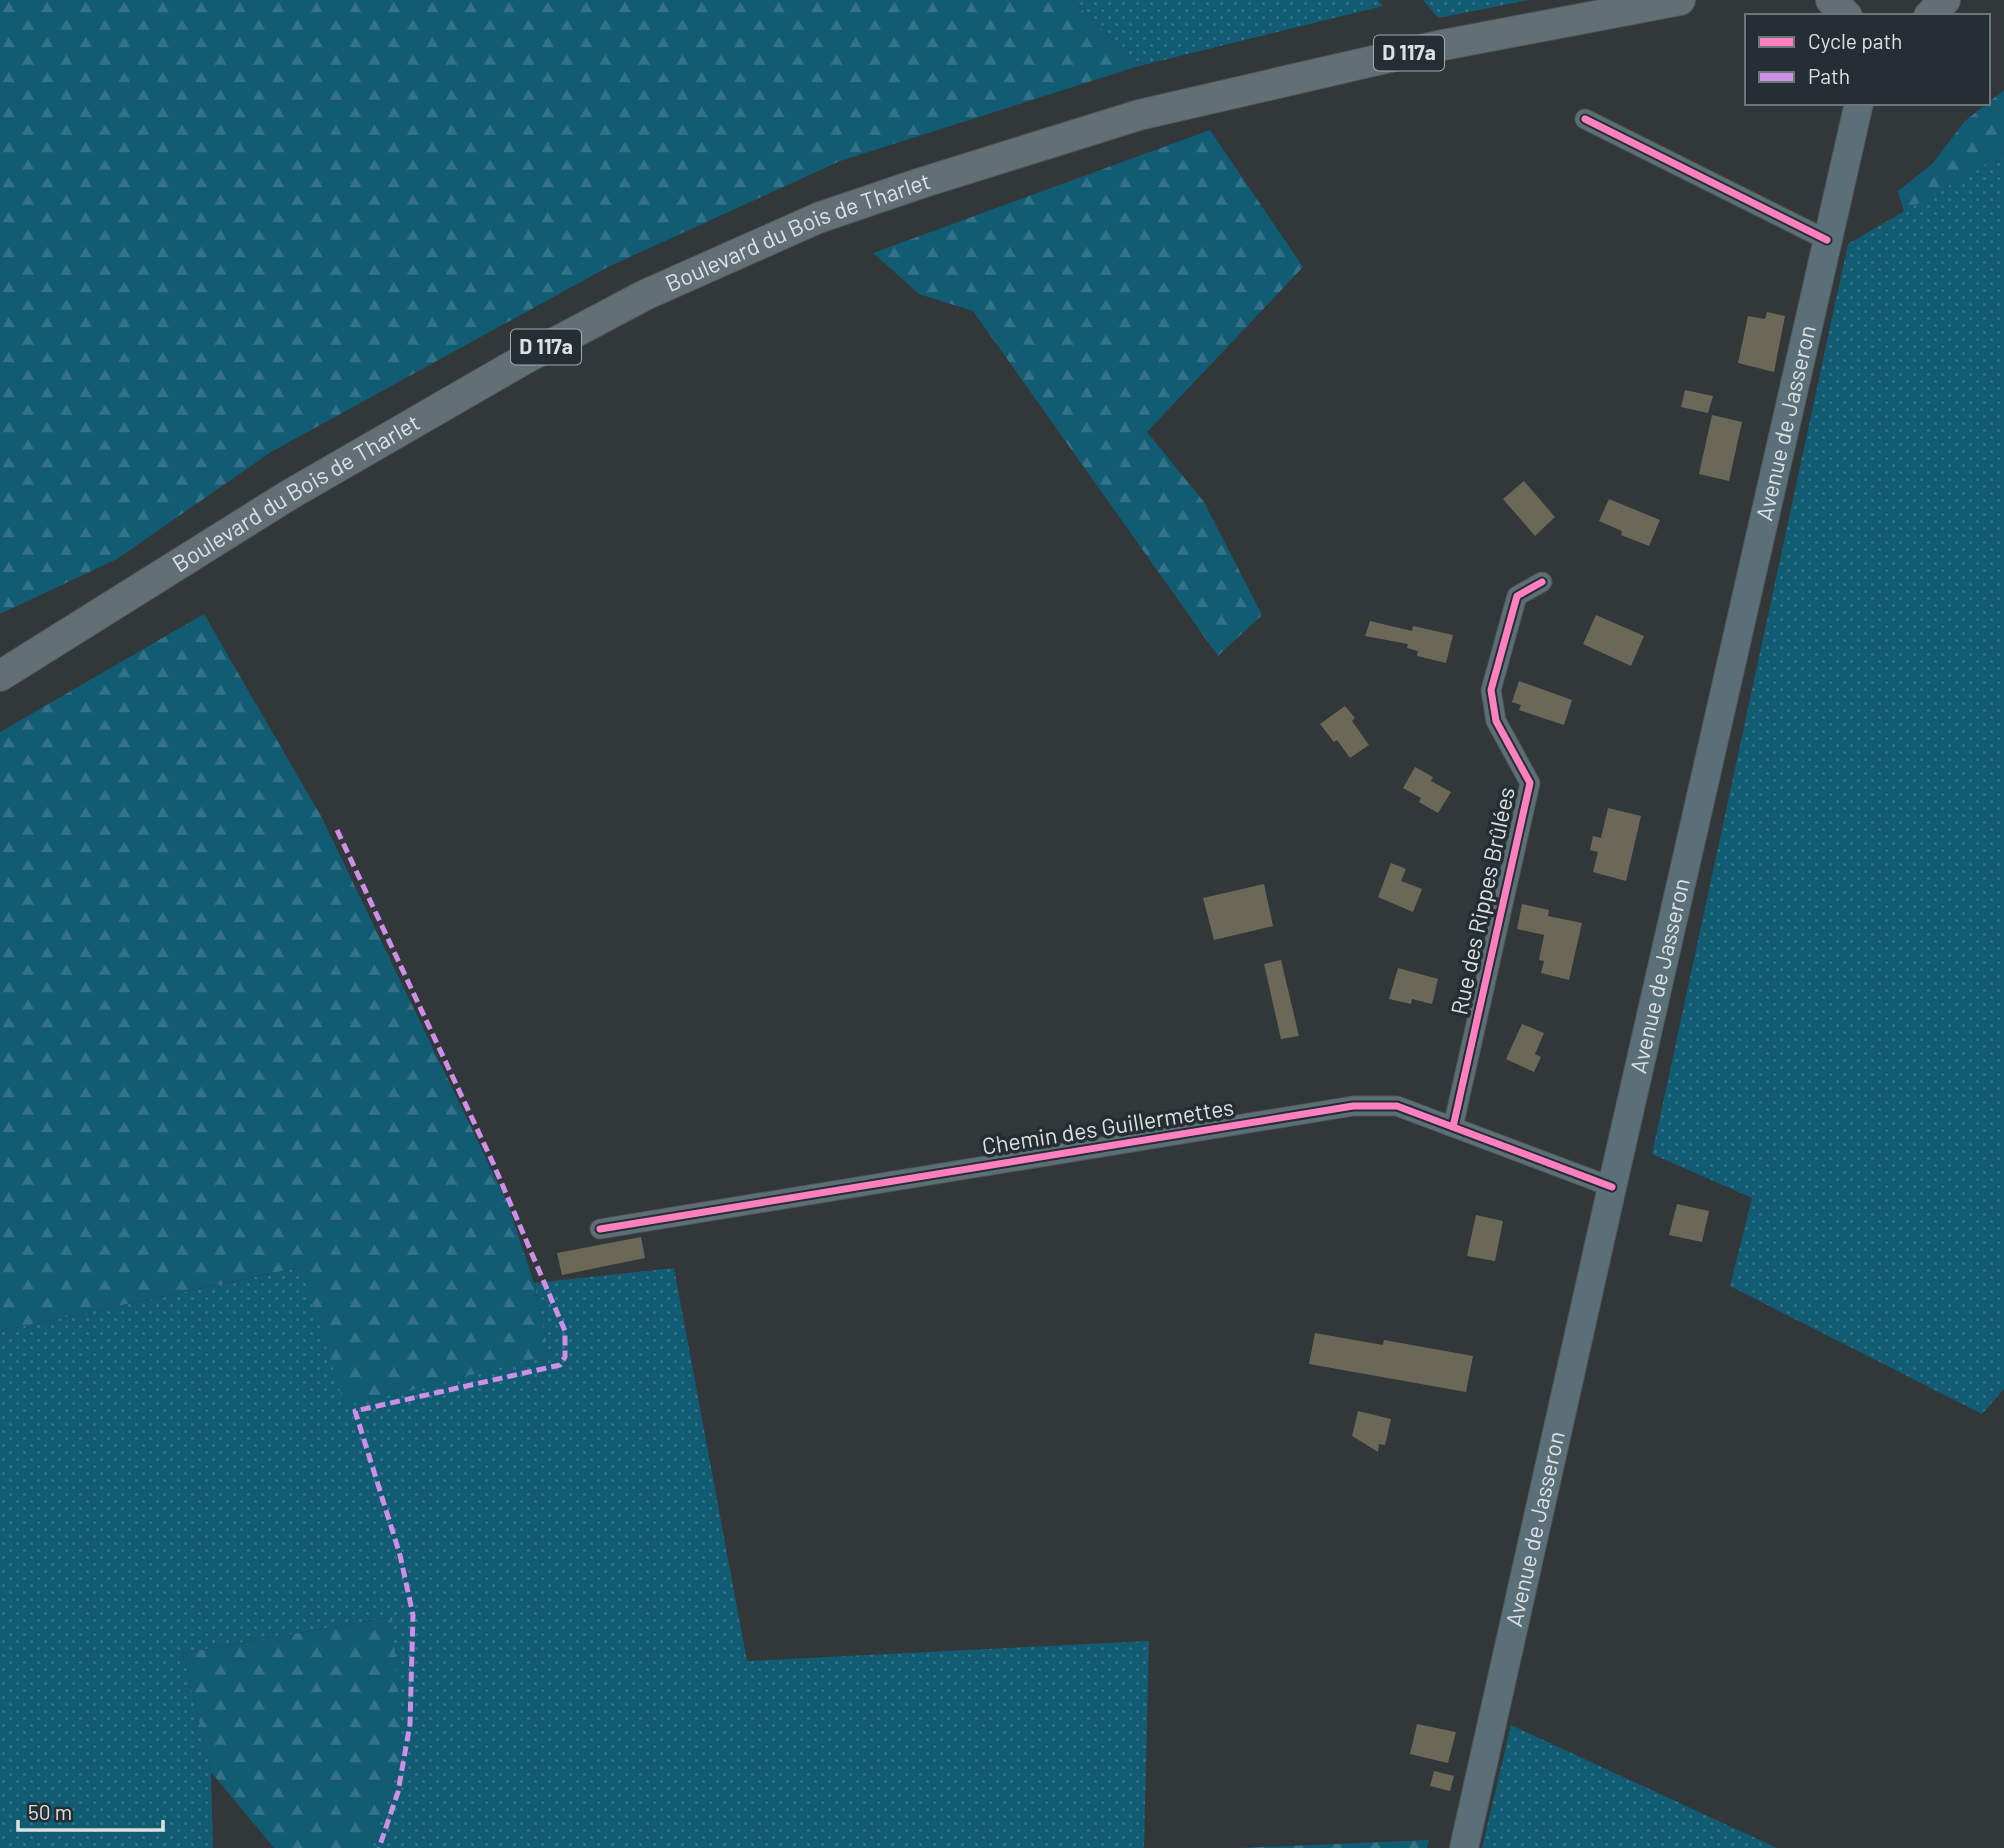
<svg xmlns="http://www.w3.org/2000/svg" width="2004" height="1848" viewBox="0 0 2004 1848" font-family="Barlow,sans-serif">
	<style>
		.grass { fill: url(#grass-dots) }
		.forest { fill: url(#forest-firs) }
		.building { fill: #6b6858 }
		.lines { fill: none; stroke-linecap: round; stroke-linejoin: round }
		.street-casing { stroke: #515658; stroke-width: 21 }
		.secondary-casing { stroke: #515658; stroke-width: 30 }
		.primary-casing { stroke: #515658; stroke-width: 32 }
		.street { stroke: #5c6e76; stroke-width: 19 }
		.secondary { stroke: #5b6f78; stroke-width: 28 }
		.primary { stroke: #627076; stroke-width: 30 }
		.quiet { stroke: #ce8fe9; stroke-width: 5; stroke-dasharray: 10 5; stroke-linecap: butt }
		.cycleway-casing { stroke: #252e32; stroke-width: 11 }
		.cycleway { stroke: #ff80c0; stroke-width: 7 }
		.labels { text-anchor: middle; stroke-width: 7; stroke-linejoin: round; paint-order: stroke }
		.shield { fill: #252e32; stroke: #a5acaf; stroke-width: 2 }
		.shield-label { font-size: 21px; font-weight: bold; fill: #dce2e4 }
		.street-label { font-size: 23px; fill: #dce2e4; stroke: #252e32 }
	</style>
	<defs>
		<pattern id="grass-dots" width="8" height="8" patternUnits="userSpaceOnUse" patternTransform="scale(1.75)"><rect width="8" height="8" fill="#115b73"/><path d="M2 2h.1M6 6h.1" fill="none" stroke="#337287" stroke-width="1.8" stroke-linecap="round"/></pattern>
		<pattern id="forest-firs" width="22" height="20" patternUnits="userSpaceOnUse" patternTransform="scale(1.75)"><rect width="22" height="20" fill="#115b73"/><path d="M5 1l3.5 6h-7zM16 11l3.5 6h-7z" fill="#337287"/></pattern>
	</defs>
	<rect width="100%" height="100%" fill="#32373a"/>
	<path class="grass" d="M1072 0H1378L1383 6 1139 66Z
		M1423 0H1529L1438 18Z
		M2004 153V1389L1982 1414 1730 1286 1752 1198 1652 1154 1848 244Z
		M302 1267 345 1406 549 1355 534 1283 674 1268 747 1661 1149 1641 1144 1848H370L403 1753 391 1617 183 1653 211 1772 213 1848H0V1331Z
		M1511 1725 1777 1848H1482Z"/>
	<path class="forest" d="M0 0H1072L1139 66 840 161 608 267 271 452 117 559 0 614Z
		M2004 90V153L1904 212 1898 191 1932 164 1965 121Z
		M1210 130 1303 267 1147 432 1204 502 1262 615 1218 656 973 311 919 294 873 253Z
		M204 614 322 818 508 1204 534 1283 549 1355 345 1407 301 1267 0 1331V732Z
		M392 1617 403 1753 370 1848H274L211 1772 183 1653Z
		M1429 1840 1427 1848H1237Z"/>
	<path class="building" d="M1767 312 1785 316 1774 372 1738 363 1748 316 1765 319Z
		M1685 390 1713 396 1708 413 1681 407Z
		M1712 415 1742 422 1729 481 1699 474Z
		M1524 481 1555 517 1535 536 1503 499Z
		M1609 499 1660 520 1649 546 1621 535 1622 531 1599 521Z
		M1596 615 1644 636 1631 666 1583 644Z
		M1370 621 1412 631 1413 626 1453 635 1446 663 1417 656 1418 651 1407 648 1408 644 1365 636Z
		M1519 681 1572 700 1564 725 1519 710 1521 705 1512 702Z
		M1345 706 1355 718 1352 721 1369 745 1350 758 1337 740 1334 742 1320 724Z
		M1415 767 1433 777 1431 781 1451 792 1438 813 1419 802 1421 798 1403 788Z
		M1608 808 1641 816 1626 881 1593 872 1598 852 1590 850 1593 836 1601 838Z
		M1391 863 1406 869 1401 881 1422 889 1413 912 1378 897Z
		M1264 884 1273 926 1214 940 1203 898Z
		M1522 904 1549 910 1548 916 1582 923 1569 980 1541 973 1544 961 1539 960 1544 935 1517 929Z
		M1281 960 1299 1036 1281 1039 1264 964Z
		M1398 968 1438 979 1432 1004 1412 999 1411 1004 1389 999Z
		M1522 1024 1544 1033 1535 1054 1541 1057 1534 1072 1506 1059Z
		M1677 1204 1709 1211 1702 1242 1669 1235Z
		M1476 1215 1503 1221 1495 1261 1467 1256Z
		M641 1237 645 1258 562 1275 557 1253Z
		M1315 1333 1383 1345 1384 1340 1473 1356 1466 1392 1309 1364Z
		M1358 1411 1391 1419 1385 1445 1379 1444 1378 1452 1352 1436Z
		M1417 1724 1456 1732 1448 1763 1410 1754Z
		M1434 1771 1454 1776 1450 1791 1430 1786Z"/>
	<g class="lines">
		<g class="street-casing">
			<path id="street" d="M1585 119 1827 240
				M1453 1127 1530 783 1496 721 1491 690 1517 596 1542 582
				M600 1229 1353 1106H1397L1612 1187"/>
		</g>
		<g class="secondary-casing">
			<g id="secondary">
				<path id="s1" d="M1464 1848 1612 1187 1859 103"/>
			</g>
		</g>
		<g class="primary-casing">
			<g id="primary">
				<path d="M1831 0 1847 16"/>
				<path d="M1929 16 1945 0"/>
				<path id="s2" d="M0 676 289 495 528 357 645 295 818 218 921 183 1139 115 1438 46 1680 0"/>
			</g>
		</g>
		<use href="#street" class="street"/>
		<use href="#secondary" class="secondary"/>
		<use href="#primary" class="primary"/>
		<path class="quiet" d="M337 830 493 1163 565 1331V1357L560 1365 355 1411 400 1555 413 1615 410 1724 398 1792 379 1848"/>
		<g class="cycleway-casing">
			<path id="cycleway" d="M1585 119 1827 240
				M1453 1127 1530 783 1496 721 1491 690 1517 596 1542 582
				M600 1229 1353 1106H1397L1612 1187"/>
		</g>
		<use href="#cycleway" class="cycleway"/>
	</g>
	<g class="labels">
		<g class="shield">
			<rect x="1374" y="35.5" width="70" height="35" rx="5"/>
			<rect x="511" y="329.5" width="70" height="35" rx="5"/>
		</g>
		<g class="shield-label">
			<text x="1409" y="60">D 117a</text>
			<text x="546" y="354">D 117a</text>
		</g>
		<g class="street-label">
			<text dy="8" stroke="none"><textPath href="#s2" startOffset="915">Boulevard du Bois de Tharlet</textPath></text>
			<text dy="8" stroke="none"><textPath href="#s1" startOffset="1461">Avenue de Jasseron</textPath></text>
			<text dy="8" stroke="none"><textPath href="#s2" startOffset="348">Boulevard du Bois de Tharlet</textPath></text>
			<text transform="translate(1483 901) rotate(-78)" y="8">Rue des Rippes Brûlées</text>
			<text dy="8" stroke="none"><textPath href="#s1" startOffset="894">Avenue de Jasseron</textPath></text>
			<text transform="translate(1108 1127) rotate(-9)" y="8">Chemin des Guillermettes</text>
			<text dy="8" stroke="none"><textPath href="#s1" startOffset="327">Avenue de Jasseron</textPath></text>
		</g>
	</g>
	<rect x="1745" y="14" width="245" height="91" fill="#252e32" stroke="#6e7679" stroke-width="2"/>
	<rect x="1759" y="37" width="35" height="10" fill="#ff80c0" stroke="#6e7679" stroke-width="2"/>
	<text x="1808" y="49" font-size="21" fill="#dce2e4">Cycle path</text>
	<rect x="1759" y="72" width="35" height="10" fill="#ce8fe9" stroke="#6e7679" stroke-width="2"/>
	<text x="1808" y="84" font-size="21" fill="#dce2e4">Path</text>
	<path d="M18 1820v10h145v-10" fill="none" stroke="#dce2e4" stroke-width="3.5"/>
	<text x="28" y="1820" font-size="21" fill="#dce2e4" stroke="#252e32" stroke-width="5" paint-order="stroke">50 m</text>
</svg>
